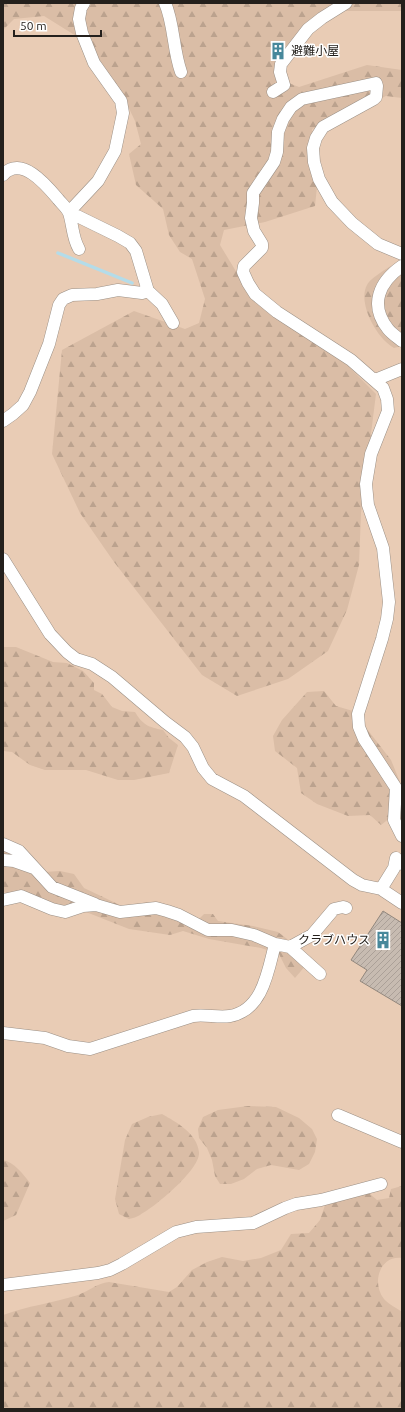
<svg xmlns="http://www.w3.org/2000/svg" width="405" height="1412" font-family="Ubuntu,'Noto Sans JP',sans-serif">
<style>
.grass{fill:#e9ccb5}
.forest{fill:url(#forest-firs)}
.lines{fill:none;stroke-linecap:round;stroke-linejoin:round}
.stream{stroke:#b4dce9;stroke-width:3.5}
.building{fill:url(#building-hatch);stroke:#92877d}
.minor-casing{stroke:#9b9086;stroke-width:13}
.minor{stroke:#fff;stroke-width:12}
.labels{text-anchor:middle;stroke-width:3;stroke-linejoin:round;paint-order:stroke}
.poi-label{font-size:12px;fill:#24201c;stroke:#fff;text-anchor:start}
</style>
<defs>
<pattern id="forest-firs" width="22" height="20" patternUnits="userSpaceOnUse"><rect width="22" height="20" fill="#dabda6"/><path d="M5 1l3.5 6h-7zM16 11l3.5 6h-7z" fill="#bba28e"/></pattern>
<pattern id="building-hatch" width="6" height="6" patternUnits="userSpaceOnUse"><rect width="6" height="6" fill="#c7bbb1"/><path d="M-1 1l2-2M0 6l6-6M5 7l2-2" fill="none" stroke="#aba098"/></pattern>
</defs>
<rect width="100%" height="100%" fill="#fff7f1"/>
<path class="grass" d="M3,3H402V1409L3,1345Z"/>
<path class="forest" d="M3,3H402V11H321L276,62L281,80L299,87L367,65L402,70V98L386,96L312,129L317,187L315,206L265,222L224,230L220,245L251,296L343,361L376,394L361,513L359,565L347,610L328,651L288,679L237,696L202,675L114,562L80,513L52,454L62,350L134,311L185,329L199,323L205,299L192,259L180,252L169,235L163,209L136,185L129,154L141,144L135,121L124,98L108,76L89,44L44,16L14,19L3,30Z
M402,260V346L394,348C377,339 357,303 367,285C370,278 391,266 399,261Z
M3,647H16L53,662L67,663L83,671L94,683V690L102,694L112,707L122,711L135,712C143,725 148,727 163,730L169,738L178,745L169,773L134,780H118L86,770H45L30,765L12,752L3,751Z
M324,691L336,706L353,711L391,760L400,782V810L381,825L370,815L348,816L317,804L301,793L297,768L275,751L273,736L282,720L307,692Z
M3,850L12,852L44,872L60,871L74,874L84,888L124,907L147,902L172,906L198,920L204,914H213L218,921L253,926L278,932L312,958L295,978L286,968L279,954L261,948L209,939L183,931L170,935L129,929L86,912L46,904L3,892Z
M248,1106L276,1107L299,1118L312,1129L317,1139L315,1152L309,1164L299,1170L271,1165L257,1169L244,1179L231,1184H220L215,1176L212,1160L207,1148L199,1138L198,1129L203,1117L218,1110Z
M162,1114C176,1122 197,1133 199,1152C201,1169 155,1207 140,1215C137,1217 133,1218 129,1219L119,1214L115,1199L125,1140L132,1124L148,1117Z
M3,1160C14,1162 23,1174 30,1183L16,1215L3,1221Z
M402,1186V1258C380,1255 371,1283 384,1299C388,1304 397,1308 402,1312V1409H3V1315C27,1306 53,1303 78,1295C89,1291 97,1283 109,1282L169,1292L177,1287L192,1270L207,1262L222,1257L243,1261L261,1258L281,1250L291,1234L309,1233L320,1220L325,1205L369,1193L377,1200L389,1198L391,1189Z"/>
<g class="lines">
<path class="stream" d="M58,253L132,283"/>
</g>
<path class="building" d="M383,911L402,923V1006L360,981L367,970L351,960Z"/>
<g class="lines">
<g class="minor-casing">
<path id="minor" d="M165,3C174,23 173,50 181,72
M273,92L284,85L280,72L281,64L308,29L322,18L346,3
M3,175C21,154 47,186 58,199C61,203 67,208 69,213C73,225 72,237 79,249
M402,254L378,244L352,223L332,202L319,179L314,162L313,148L316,138L323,127L374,99L376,97L377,86L376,83L302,99L291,107L283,119L278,132L277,152L274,162L253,193V203L251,218L254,231L262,244V248L244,266L243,272L248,283L255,294L277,312L351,360L383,388L387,399L388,411L371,454L366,484L368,505L383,548L389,602L387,619L382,639L358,714L359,727L364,739L396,788L394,820L402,836
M402,266C379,282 369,305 388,329C392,334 397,337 402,341
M148,291L162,304L173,323
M375,380L402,369
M3,421L13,414L23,405L30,392L49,344L59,305L63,299L72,295L97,294L118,290L142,293L148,291L136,251L130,243L118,236L69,212L98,181L115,151L123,113L121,101L94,63L82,33L79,19L81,8L84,3
M3,559L50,634L67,652L76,659L92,664L112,677L165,722L185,737L193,747L203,768L212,779L244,796L353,880L362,885L381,889L402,903
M3,844L19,851L52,887L95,904
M3,860L14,861L34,868
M381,889L394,868L396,858L402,864
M3,900L21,896L52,909L65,912L83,906L96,905L120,912L156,908L167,911L179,915L208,930H232L254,935L275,944L290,947L320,974
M290,947L312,935L334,909L343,907L346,908
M3,1033L45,1038L68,1046L90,1049L193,1016C205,1014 218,1018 230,1016C263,1010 268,971 275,944
M338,1115L402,1142
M3,1285L98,1273L110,1270L122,1264L176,1232L196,1227L253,1223L285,1208L296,1204L321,1200L381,1184"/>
</g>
<use href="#minor" class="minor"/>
</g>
<defs>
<g id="building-bare" transform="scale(1.38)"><path d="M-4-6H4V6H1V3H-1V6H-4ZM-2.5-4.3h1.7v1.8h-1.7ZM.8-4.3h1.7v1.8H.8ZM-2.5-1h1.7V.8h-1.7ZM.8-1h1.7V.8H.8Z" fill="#47889b" stroke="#fff" stroke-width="2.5" paint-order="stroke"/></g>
</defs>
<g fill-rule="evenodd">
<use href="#building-bare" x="278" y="51"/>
<use href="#building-bare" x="383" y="940"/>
</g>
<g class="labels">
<g class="poi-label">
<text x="291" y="55">避難小屋</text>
<text x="370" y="944" text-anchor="end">クラブハウス</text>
</g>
</g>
<rect width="405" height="1412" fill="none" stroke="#24201c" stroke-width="8"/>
<path d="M14 30v6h87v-6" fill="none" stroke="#24201c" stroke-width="2"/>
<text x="20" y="30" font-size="12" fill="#24201c" stroke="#ffffff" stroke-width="3" paint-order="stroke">50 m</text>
</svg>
